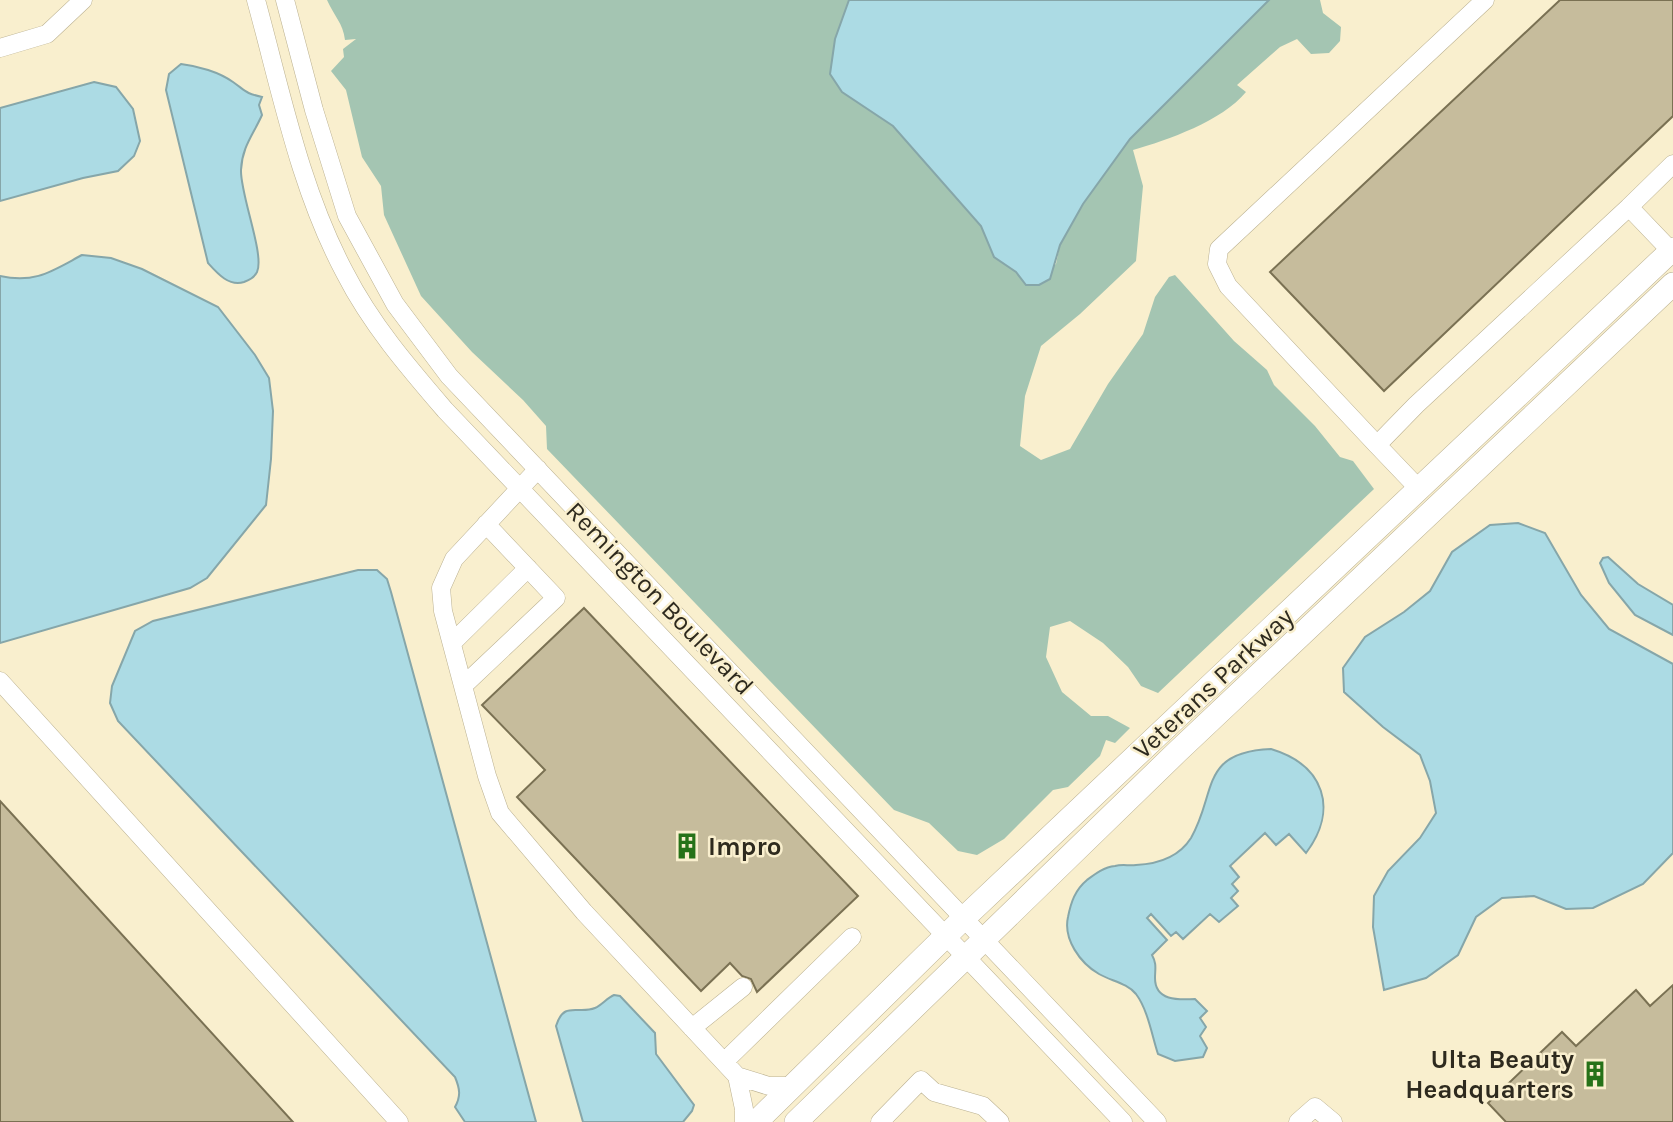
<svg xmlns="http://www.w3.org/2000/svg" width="1673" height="1122" font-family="Karla,sans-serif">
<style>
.green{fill:#a4c5b2}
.water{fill:#acdbe4;stroke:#86a6a9;stroke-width:2}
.building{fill:#c6bc9c;stroke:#7a7153;stroke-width:2}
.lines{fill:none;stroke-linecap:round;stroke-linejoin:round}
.minor-casing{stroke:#bbb191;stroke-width:19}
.major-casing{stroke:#bbb191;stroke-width:24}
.minor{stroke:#fff;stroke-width:18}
.major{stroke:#fff;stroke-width:23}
.labels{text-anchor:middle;stroke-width:5;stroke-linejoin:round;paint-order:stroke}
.street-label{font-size:26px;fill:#2e2a1e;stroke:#f9efce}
.poi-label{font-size:26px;font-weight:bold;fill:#2e2a1e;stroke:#f9efce;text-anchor:start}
</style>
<rect width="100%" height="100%" fill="#f9efce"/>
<path class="green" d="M327,0H849L835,39L842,92L893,126L981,226L994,257L1016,272L1026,285L1056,264L1060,245L1083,204L1130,139L1269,0H1320L1323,13L1341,27L1340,41L1329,53L1311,54L1297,39L1280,47L1237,85L1246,92C1222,121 1168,140 1133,150L1143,186L1136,261L1080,314L1041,346L1025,396L1020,446L1041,460L1070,449L1108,384L1143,334L1155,297L1169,277L1175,275L1234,341L1267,370L1274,385L1315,426L1340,457L1353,461L1374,489L1158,693L1141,686L1128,667L1103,643L1070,621L1050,627L1046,657L1062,692L1091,716H1108L1130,728L1115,743L1106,740L1100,756L1068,787L1053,790L1004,839L977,855L958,851L929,823L894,810L547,449L546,426L523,400L472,352L421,296L384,215L381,186L362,157L346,90L331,71L344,57L343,49L356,39L345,40C343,23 334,16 327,0Z"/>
<path class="water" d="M849,0H1269L1130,139L1083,204L1060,245L1050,279L1039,285H1026L1016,272L994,257L981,226L893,126L842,92L830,74L835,39Z
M181,64C198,66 219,72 233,82C247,92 245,93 262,97L259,105L262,115C253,135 242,147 241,170C240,194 265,255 257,272C254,278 249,280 244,282C229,287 217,273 208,263L166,90L169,74Z
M94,82L116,87L133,109L140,141L134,156L118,171L83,178L0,201V108Z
M82,255L111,258L142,269L218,307L255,355L269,378L273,411L271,459L266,505L207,578L190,588L0,643V276C35,284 52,271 82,255Z
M1518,523L1545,533L1581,595L1609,629L1673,664V853L1643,884L1593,908L1566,909L1534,896L1502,898L1476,917L1458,955L1426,978L1384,990L1373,927L1374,896L1388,871L1420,838L1436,813L1430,781L1420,755L1383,727L1344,692L1343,668L1365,637L1404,612L1430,591L1452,552L1490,525Z
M1608,557L1638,584L1673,605V635L1635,615L1609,583L1600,563L1603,558Z
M358,570H377L387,579L391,592L536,1122H465L455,1107C461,1096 460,1089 455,1077L118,721L110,703L112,686L135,631L153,621Z
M1271,749C1324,765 1339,809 1306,853L1289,834L1276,845L1265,833L1230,866L1239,877L1232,884L1238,891L1231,898L1238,906L1219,922L1210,914L1183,939L1176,932L1171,936L1151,914L1147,918L1167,940L1152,955C1157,964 1155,969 1155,978C1155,1001 1178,1000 1195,999L1207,1011L1200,1018L1206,1027L1200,1036L1207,1048L1203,1057L1175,1061L1158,1054C1152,1036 1148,1010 1136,994C1127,983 1111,981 1099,974C1080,963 1063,939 1068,917C1071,902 1075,890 1087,880C1095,874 1104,867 1115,866C1122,864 1129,866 1136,865C1157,864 1179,857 1191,838C1217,793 1199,752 1271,749Z
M614,995L620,996L655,1033L656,1054L694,1105L692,1111L683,1122H583L556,1026C564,1000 578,1015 595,1008C602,1005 607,998 614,995Z"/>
<path class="building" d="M1560,0H1673V116L1384,391L1270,272Z
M584,608L858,896L757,992L751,979L742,976L730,963L701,991L517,797L545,770L482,705Z
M0,801L293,1122H0Z
M1673,985V1122H1506L1488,1103L1562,1032L1576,1046L1636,990L1650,1006Z"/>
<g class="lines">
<g class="minor-casing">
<path id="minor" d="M256,0C281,91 300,189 345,273C371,324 408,367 445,410L1123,1122
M285,0L314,110L347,216L395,304L449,376L1157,1122
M0,48L47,34L83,0
M1671,251L1629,207L1673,164
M1377,445L1228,286L1217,264L1219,249L1485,0
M538,469L454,559L441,588L443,611L487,776L500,813L584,912L737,1076
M1419,489L1377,445L1416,405L1629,207
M452,643L528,568
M0,681L399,1122
M463,686L556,598L486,524
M692,1028L743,987
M724,1062L852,937
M744,1122V1109L737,1076L769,1086H793
M880,1122L921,1080L934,1092L983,1106L1000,1122
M1298,1122L1315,1107L1333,1122"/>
</g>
<g class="major-casing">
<path id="major" d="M756,1122L964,918L1673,249
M796,1122L1177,752L1673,284"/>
</g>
<use href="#minor" class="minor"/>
<use href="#major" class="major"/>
</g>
<defs>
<g id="building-bare" transform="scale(2.1)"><path d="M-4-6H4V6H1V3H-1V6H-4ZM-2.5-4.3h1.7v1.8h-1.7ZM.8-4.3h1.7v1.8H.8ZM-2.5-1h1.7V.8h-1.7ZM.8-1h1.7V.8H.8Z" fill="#267218" stroke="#f9efce" stroke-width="2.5" paint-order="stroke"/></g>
</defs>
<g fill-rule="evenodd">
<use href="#building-bare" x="687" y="846"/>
<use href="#building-bare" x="1595" y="1074"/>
</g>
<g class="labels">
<g class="street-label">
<text transform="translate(660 598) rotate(46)" y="9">Remington Boulevard</text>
<text transform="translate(1213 683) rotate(-43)" y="9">Veterans Parkway</text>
</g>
<g class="poi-label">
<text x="708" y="855">Impro</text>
<text x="1574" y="1068" text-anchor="end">Ulta Beauty<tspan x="1574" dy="30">Headquarters</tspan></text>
</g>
</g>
</svg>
